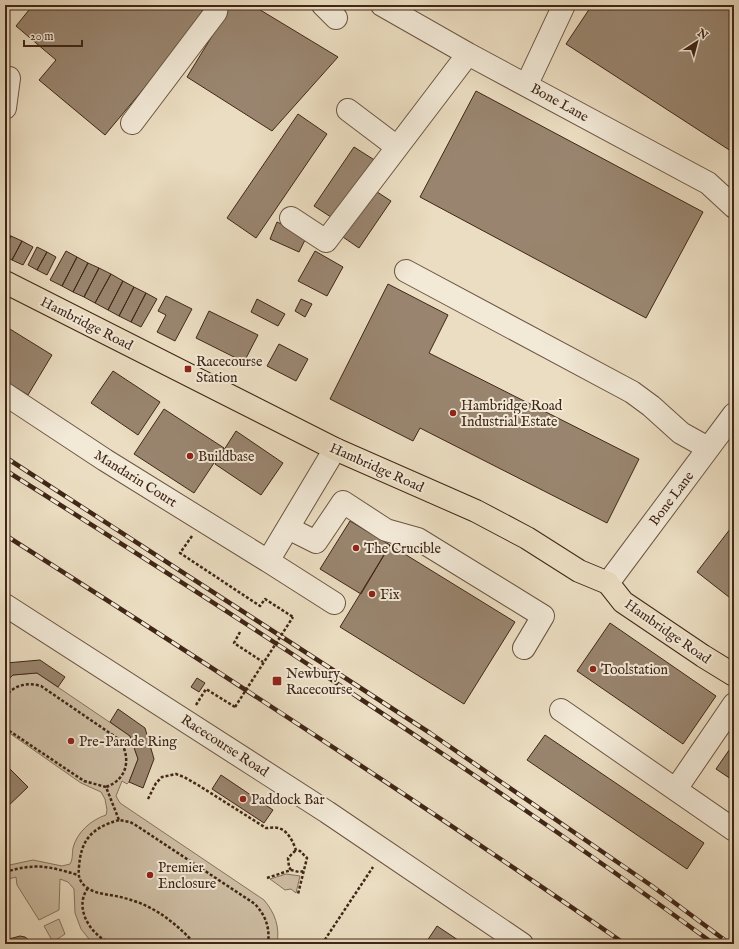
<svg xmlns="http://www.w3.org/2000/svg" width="739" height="949" font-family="'IM FELL English',serif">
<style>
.green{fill:#cebea4;stroke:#87725e}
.building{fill:#99856f;stroke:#402617}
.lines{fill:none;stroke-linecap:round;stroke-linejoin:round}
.minor-casing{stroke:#6b5442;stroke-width:24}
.major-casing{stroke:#402617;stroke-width:24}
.path{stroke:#402617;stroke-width:2.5;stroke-dasharray:3 2;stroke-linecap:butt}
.minor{stroke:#f2e9d7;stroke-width:22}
.major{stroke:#ebddc1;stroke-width:22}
.rail-casing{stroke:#402617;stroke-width:4.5}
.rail{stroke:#f2e9d7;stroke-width:3;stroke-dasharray:9;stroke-linecap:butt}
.path-bridge{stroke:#402617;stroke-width:2.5;stroke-dasharray:3 2;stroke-linecap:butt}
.poi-dot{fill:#8f2418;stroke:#f2e9d7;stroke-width:1.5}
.labels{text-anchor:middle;stroke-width:4;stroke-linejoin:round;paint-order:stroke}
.street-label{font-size:14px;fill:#402617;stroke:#f2e9d7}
.poi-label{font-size:14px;fill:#402617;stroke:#f2e9d7;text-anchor:start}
</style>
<rect width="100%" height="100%" fill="#ebddc1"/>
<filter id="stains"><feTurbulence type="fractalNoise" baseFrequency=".005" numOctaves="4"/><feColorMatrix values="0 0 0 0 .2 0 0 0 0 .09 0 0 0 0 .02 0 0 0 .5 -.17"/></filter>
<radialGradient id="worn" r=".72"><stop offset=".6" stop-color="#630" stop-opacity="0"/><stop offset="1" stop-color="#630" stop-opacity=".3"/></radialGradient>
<path class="green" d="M37,673L130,736L138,759L129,782L127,784L122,781L116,796L120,803L264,900C275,913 280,927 277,944H93L81,929L75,913L74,889L68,882L60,879L59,910L39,920L17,885L16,877L5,880V866L33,860L62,866L70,864C73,859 72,854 73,848C77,832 91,820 106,815L107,810L105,799L101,792L81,783L5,730V683L13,675Z
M286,874L300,876L296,893L291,889L285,890L270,879Z
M59,919L65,934L53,942L44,926Z"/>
<path class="building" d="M33,5H195L206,14L105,135L39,80L56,60L16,26Z
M231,5H252L338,57L272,131L187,77Z
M592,5H734V153L566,44Z
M476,91L703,212L646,318L420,197Z
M298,114L327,134L256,238L227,218Z
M354,147L376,161L337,221L314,206Z
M371,188L391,201L359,248L340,235Z
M277,222L307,236L299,252L270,239Z
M5,233L11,236L5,248Z
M11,236L22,241L12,260L5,256V248Z
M22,241L33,247L23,265L12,260Z
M37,247L47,252L37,270L28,265Z
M66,251L77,257L62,286L50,280Z
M315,251L343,267L327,296L298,281Z
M47,252L56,257L47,275L37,270Z
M77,257L88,263L73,292L62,286Z
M88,263L99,268L84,297L73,292Z
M99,268L111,274L95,303L84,297Z
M111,274L123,281L108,310L95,303Z
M123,281L134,287L119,316L108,310Z
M388,284L448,315L429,353L639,459L607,523L420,428L413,441L330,399Z
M134,287L146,293L131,322L119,316Z
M146,293L157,299L141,327L131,322Z
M166,296L192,309L175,341L157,332L166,315L158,311Z
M257,299L285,314L278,326L251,312Z
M301,299L312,304L305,317L295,311Z
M209,311L258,335L244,362L196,338Z
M5,326L52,355L28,395L5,381Z
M279,344L308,359L296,381L267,366Z
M113,371L160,402L138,435L91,403Z
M164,409L224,448L194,493L134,454Z
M236,431L283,463L261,495L215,464Z
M350,521L390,545L361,594L320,569Z
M734,524V601L697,572Z
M390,545L515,622L464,704L340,627Z
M610,623L716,696L683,744L577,671Z
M40,660L65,677L58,687L37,673L13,675L5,683L6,663Z
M197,678L205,683L199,692L191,687Z
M118,709L145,728L154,759L143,788L129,782L138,759L130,736L110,722Z
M545,735L704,843L687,869L527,760Z
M734,743V781L716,769Z
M5,764L28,787L5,809Z
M221,775L273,810L264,823L212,789Z
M437,926L464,944H425Z
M20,936L25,937L34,944H5L9,939Z"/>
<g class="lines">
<g class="minor-casing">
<path id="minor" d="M323,5L336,18
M382,5L468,54L693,175L708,183L734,207
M527,84L564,5
M5,108L9,78
M348,110L397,147
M132,123L216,12L217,5
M291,218L326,241L468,54
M406,271L632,392L651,406L681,433L708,448
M5,394L105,460L268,561L335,449
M288,528L316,542L343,502L386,530L418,539L543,616L524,648
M268,561L334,603
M608,583L734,414
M5,605L327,812L522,944
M561,710L734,830
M676,789L734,704"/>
</g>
<g class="major-casing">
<path id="major" d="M5,282L335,449L476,511L527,538L579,571L608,583L623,602L703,656L734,675"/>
</g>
<path class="path" d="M192,536L180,553L260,606L265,599L293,617
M240,632L234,643L263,662
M5,697C14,685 27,682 41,686L120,740C131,758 128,779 106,787
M196,705L206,689L235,707
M5,728L84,781L106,787L119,820L130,822L137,826L255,904C266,916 270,928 268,944
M148,799L156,783L162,777L176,774L184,777L198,785L266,828C270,828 274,827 278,828C288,830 293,842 296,850L300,851L307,858L298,894
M119,820C92,828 81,839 79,867C78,876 79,881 86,887C96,895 111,894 124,898C153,905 175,922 195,944
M291,870L289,867L288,858L296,850
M5,872C36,863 48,866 78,875
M267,878L291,870L299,872L304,871
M88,888C73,908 91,936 112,944
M322,944L373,867"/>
<use href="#minor" class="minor"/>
<use href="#major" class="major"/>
<g class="rail-casing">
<path id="rail" d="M5,457L430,733L652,886L730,944
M5,470C246,622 484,776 714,944
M5,535C214,668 421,803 625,944"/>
</g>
<use href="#rail" class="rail"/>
<path class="path-bridge" d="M235,707L293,617"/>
</g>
<g class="poi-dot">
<rect x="184" y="365" width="8" height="8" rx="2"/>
<circle cx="453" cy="413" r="4"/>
<circle cx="190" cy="456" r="4"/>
<circle cx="356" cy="548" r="4"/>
<circle cx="372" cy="594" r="4"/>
<circle cx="593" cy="669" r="4"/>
<rect x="272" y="676" width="10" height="10" rx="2"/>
<circle cx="71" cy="741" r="4"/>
<circle cx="243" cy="799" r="4"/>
<circle cx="150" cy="875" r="4"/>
</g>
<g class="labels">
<g class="street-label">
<text transform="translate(560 102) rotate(29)" y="5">Bone Lane</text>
<text transform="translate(87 323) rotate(27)" y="5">Hambridge Road</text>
<text transform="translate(377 467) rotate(24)" y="5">Hambridge Road</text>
<text transform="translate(136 478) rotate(32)" y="5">Mandarin Court</text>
<text transform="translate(671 498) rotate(-53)" y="5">Bone Lane</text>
<text transform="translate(668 631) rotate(35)" y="5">Hambridge Road</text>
<text transform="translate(225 745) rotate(33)" y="5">Racecourse Road</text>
</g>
<g class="poi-label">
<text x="196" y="366">Racecourse<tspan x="196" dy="16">Station</tspan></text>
<text x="461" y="410">Hambridge Road<tspan x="461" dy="16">Industrial Estate</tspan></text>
<text x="198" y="461">Buildbase</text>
<text x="364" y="553">The Crucible</text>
<text x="380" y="599">Fix</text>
<text x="601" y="674">Toolstation</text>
<text x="286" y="678">Newbury<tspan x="286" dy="16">Racecourse</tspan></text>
<text x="79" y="746">Pre-Parade Ring</text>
<text x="251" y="804">Paddock Bar</text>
<text x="158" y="872">Premier<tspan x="158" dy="16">Enclosure</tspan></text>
</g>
</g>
<rect width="739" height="949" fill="none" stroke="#ebddc1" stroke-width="20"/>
<rect x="6" y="6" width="727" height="937" fill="none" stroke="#402617" stroke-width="2"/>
<rect x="10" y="10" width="719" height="929" fill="none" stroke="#402617"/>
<g transform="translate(697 42) rotate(36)" stroke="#f2e9d7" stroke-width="3" paint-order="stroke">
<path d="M0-3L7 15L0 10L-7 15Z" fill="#402617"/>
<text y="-6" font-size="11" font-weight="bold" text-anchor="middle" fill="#402617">N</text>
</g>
<path d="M24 40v6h58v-6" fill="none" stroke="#402617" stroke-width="2"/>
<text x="30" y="40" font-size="12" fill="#402617" stroke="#f2e9d7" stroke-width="3" paint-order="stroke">20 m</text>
<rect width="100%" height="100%" filter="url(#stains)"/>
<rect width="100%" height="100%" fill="url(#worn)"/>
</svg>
